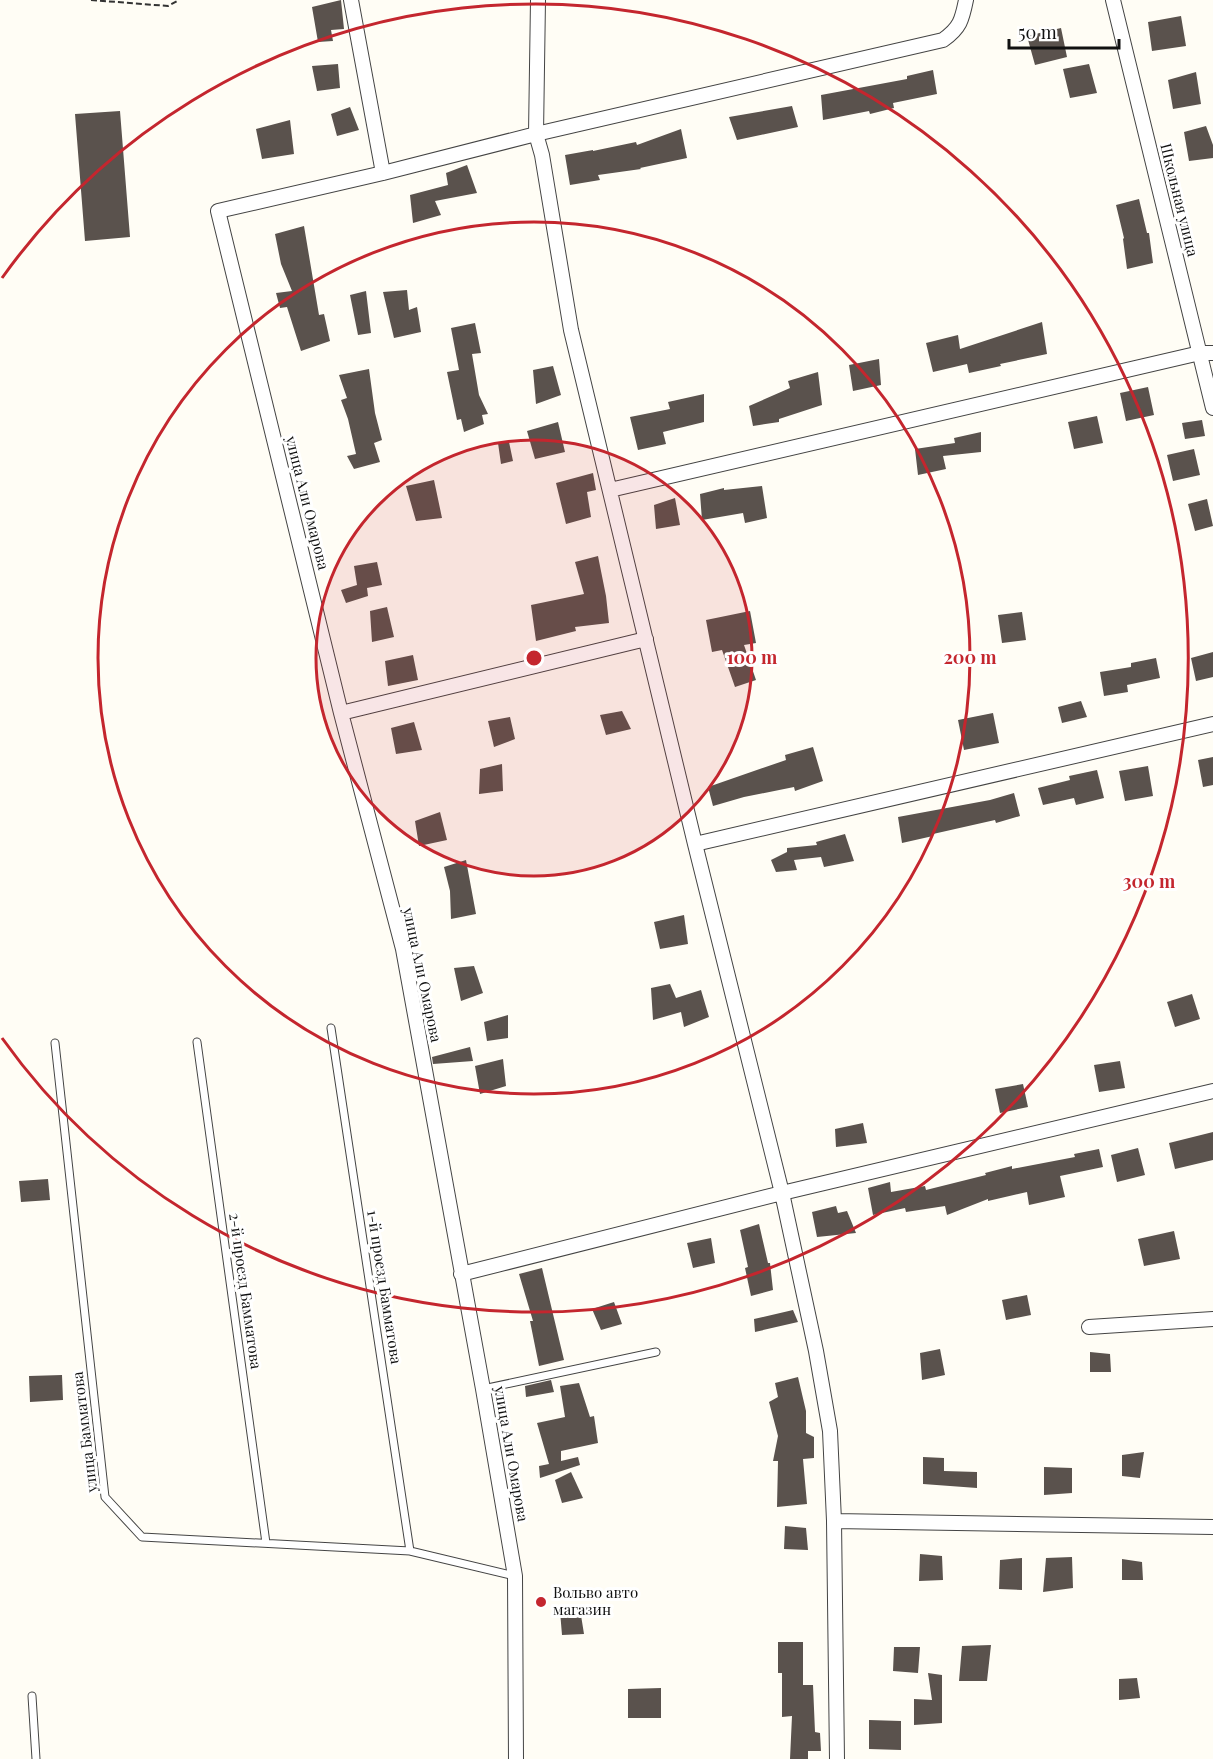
<svg xmlns="http://www.w3.org/2000/svg" width="1213" height="1759" font-family="'Playfair Display',serif">
<style>
.building{fill:#5a524d}
.lines{fill:none;stroke-linecap:round;stroke-linejoin:round}
.service-casing{stroke:#444;stroke-width:9}
.minor-casing{stroke:#444;stroke-width:16}
.path{stroke:#333;stroke-width:2;stroke-dasharray:6 3;stroke-linecap:butt}
.service{stroke:#fff;stroke-width:7}
.minor{stroke:#fff;stroke-width:14}
.ring{fill:none;stroke:#c4262e;stroke-width:3}
.poi-dot{fill:#c4262e;stroke:#fff;stroke-width:2}
.labels{text-anchor:middle;stroke-width:6;stroke-linejoin:round;paint-order:stroke}
.street-label{font-size:15px;fill:#111;stroke:#fff}
.poi-label{font-size:15px;fill:#111;stroke:#fff;text-anchor:start}
.centre{fill:#c4262e;stroke:#fff;stroke-width:3}
.ring-label{font-size:18px;text-anchor:middle;font-weight:bold;fill:#c4262e;stroke:#fff;stroke-width:6;stroke-linejoin:round;paint-order:stroke}
</style>
<rect width="100%" height="100%" fill="#fffdf5"/>
<path class="building" d="M341,0L344,29L331,30L333,41L318,42L312,7Z
M1181,16L1186,46L1152,51L1148,22Z
M1061,28L1067,57L1035,65L1027,36Z
M338,64L340,88L317,91L312,66Z
M1089,64L1097,93L1070,98L1063,69Z
M933,70L937,94L893,103L894,108L870,114L869,111L823,120L821,95L907,79V76Z
M1196,72L1201,104L1173,109L1168,80Z
M792,106L798,127L737,140L729,117Z
M350,107L359,130L337,136L331,114Z
M120,111L130,237L85,241L75,114Z
M290,120L294,154L262,159L256,129Z
M1206,126L1213,145V158L1189,161L1184,132Z
M681,129L687,158L640,168L641,169L598,175L600,180L570,185L565,155L593,150V151L636,142L637,145Z
M467,165L477,193L435,201L441,215L413,223L410,195L448,185L446,173Z
M1139,199L1147,233H1149L1153,263L1127,269L1123,239L1124,238L1116,205Z
M304,226L319,315L324,314L330,341L301,351L287,307L280,308L276,293L292,291L281,264L275,234Z
M407,290L409,310L417,307L421,332L394,338L383,292Z
M366,291L371,333L358,335L350,295Z
M1042,322L1047,354L1000,364L1001,366L969,373L967,364L933,372L926,343L958,335L960,349Z
M475,323L481,353L472,354L479,395L488,414L482,415L484,424L464,432L461,419L457,420L447,372L459,370L451,328Z
M879,359L881,385L853,391L849,365Z
M553,366L561,395L536,404L533,370Z
M369,369L375,413L382,440L374,443L380,462L354,469L347,456L356,454L348,419L341,400L347,398L339,375Z
M818,372L822,405L779,419V422L753,426L749,406L790,388L788,381Z
M1148,387L1154,415L1126,421L1120,393Z
M704,394V422L663,432L666,444L638,450L630,417L670,409L668,402Z
M1097,416L1103,443L1074,449L1068,422Z
M1202,420L1205,436L1185,439L1182,423Z
M558,422L565,452L535,459L527,431Z
M981,432V452L943,456L946,469L918,475L915,449L955,443L954,438Z
M509,442L513,461L501,464L498,443Z
M1194,449L1200,475L1173,481L1167,455Z
M593,473L596,490L587,492L591,517L566,524L556,483Z
M434,480L442,518L416,521L406,486Z
M762,486L767,518L745,523L743,513L702,520L700,494L724,488V490Z
M675,498L680,525L656,529L654,505Z
M1207,499L1213,526L1195,531L1188,504Z
M598,556L606,596L609,623L575,627L576,631L536,641L531,605L584,594L575,562Z
M377,562L382,585L367,588L368,596L346,603L341,590L357,585L354,566Z
M387,607L394,637L372,642L370,611Z
M750,611L756,643L744,645L756,680L735,687L722,650L712,652L706,620Z
M1022,612L1026,640L1002,643L998,615Z
M1213,652V677L1196,681L1191,658Z
M413,655L418,680L388,686L385,661Z
M1156,658L1160,678L1127,685L1128,692L1104,696L1100,672L1131,667V663Z
M1081,701L1087,717L1062,723L1058,707Z
M622,711L631,729L606,735L600,715Z
M993,713L999,743L964,750L958,720Z
M510,717L515,739L494,747L488,721Z
M414,722L422,750L396,754L391,728Z
M813,747L823,781L795,791L794,787L744,797L713,806L708,787L786,760L785,755Z
M1213,757V785L1203,787L1198,760Z
M502,764L503,791L479,794L480,769Z
M1148,766L1153,796L1125,801L1119,771Z
M1097,770L1104,798L1076,805L1074,798L1043,805L1038,788L1070,780L1069,776Z
M1014,793L1020,816L996,823L995,820L933,834V836L902,843L898,817L990,800Z
M440,812L447,840L419,846L415,821Z
M845,834L854,861L824,867L821,857L794,860L797,870L776,872L771,860L787,852V848L817,845L816,842Z
M466,860L476,914L451,919L450,891L444,867Z
M684,915L688,944L660,949L654,922Z
M474,966L483,993L461,1001L454,968Z
M670,984L676,998L701,990L709,1017L684,1027L681,1012L653,1020L651,988Z
M1192,994L1200,1019L1175,1027L1167,1002Z
M508,1015V1038L487,1041L484,1022Z
M470,1047L473,1061L433,1064L432,1057Z
M503,1059L506,1086L480,1094L475,1066Z
M1120,1061L1125,1088L1099,1092L1094,1065Z
M1023,1084L1028,1107L1000,1113L995,1089Z
M863,1123L867,1143L836,1147L835,1129Z
M1213,1132V1160L1175,1169L1169,1143Z
M1138,1148L1145,1175L1117,1182L1111,1155Z
M1099,1149L1103,1167L1060,1176L1065,1197L1029,1205L1027,1192L988,1201V1199L947,1215L945,1206L906,1212L905,1208L873,1215L868,1188L890,1182L891,1192L925,1186L926,1190L986,1175L985,1173L1012,1166V1169L1075,1157L1074,1154Z
M48,1179L50,1200L21,1202L19,1181Z
M836,1206L838,1213L847,1211L856,1233L817,1237L812,1212Z
M759,1224L768,1263H770L773,1290L751,1296L745,1268L748,1267L740,1230Z
M1174,1231L1180,1259L1144,1266L1138,1239Z
M711,1238L715,1263L693,1268L687,1243Z
M542,1268L564,1360L539,1366L530,1321H533L519,1274Z
M1027,1295L1031,1315L1006,1320L1002,1300Z
M614,1302L622,1324L601,1330L592,1309Z
M793,1310L798,1322L755,1332L754,1319Z
M940,1349L945,1375L922,1380L920,1353Z
M1090,1352L1110,1354L1111,1372H1090Z
M62,1375L63,1400L30,1402L29,1376Z
M798,1377L806,1411V1433L814,1437V1458L803,1459L807,1504L777,1507L778,1461H773L778,1436L769,1402L778,1397L775,1383Z
M551,1380L554,1392L526,1397L525,1386Z
M579,1383L590,1417L594,1416L598,1443L561,1451V1461L578,1457L580,1465L540,1478L539,1466L549,1464L537,1423L565,1417L560,1386Z
M1144,1452L1140,1478L1122,1476V1455Z
M923,1457L944,1458V1471L977,1472V1488L923,1484Z
M1044,1467L1072,1468V1493L1044,1495Z
M571,1472L583,1498L562,1503L555,1480Z
M785,1526L806,1528L808,1550L784,1549Z
M920,1554L942,1556L943,1580L919,1581Z
M1072,1557L1073,1588L1043,1592L1046,1558Z
M1022,1558V1590L999,1589L1000,1560Z
M1122,1559L1142,1562L1143,1580H1122Z
M580,1609L584,1634L562,1635L560,1611Z
M778,1642H803V1685H813L815,1732L820,1733L821,1751H808V1759H790L792,1716L782,1717V1673H778Z
M991,1645L987,1681H959L962,1646Z
M894,1647H920L918,1673L893,1671Z
M928,1673L942,1675V1723L914,1725V1699L932,1700Z
M1137,1678L1140,1698L1119,1700V1679Z
M661,1688V1718H628V1689Z
M869,1720L901,1721V1750L869,1749Z"/>
<g class="lines">
<g class="service-casing">
<path id="service" d="M331,1028L410,1551
M197,1042L266,1543
M55,1043L105,1497L142,1537L410,1551L515,1576
M483,1389L656,1352
M32,1696L36,1759"/>
</g>
<g class="minor-casing">
<path id="minor" d="M351,0L383,173
M538,0L536,134L542,155L571,330L695,844L782,1193L816,1351L830,1431L834,1521L837,1759
M1113,0L1213,408
M610,490L1200,353H1213
M341,713L646,639
M695,844L1213,724
M461,1274L782,1193L1213,1091
M1089,1327L1213,1319
M834,1521L1213,1527
M516,1759L515,1576L483,1389L403,949L341,713L218,211L383,173L536,134L943,40C960,28 962,20 966,0"/>
</g>
<path class="path" d="M91,0L168,6L179,0"/>
<use href="#service" class="service"/>
<use href="#minor" class="minor"/>
</g>
<circle cx="534" cy="658" r="218" fill="#c4262e" fill-opacity=".12"/>
<g class="ring">
<circle cx="534" cy="658" r="218"/>
<circle cx="534" cy="658" r="436"/>
<path d="M2 278A654 654 0 1 1 2 1038"/>
</g>
<circle class="poi-dot" cx="541" cy="1602" r="6"/>
<g class="labels">
<g class="street-label">
<text transform="translate(1179 200) rotate(76)" y="5">Школьная улица</text>
<text transform="translate(307 503) rotate(76)" y="5">улица Али Омарова</text>
<text transform="translate(422 975) rotate(78)" y="5">улица Али Омарова</text>
<text transform="translate(384 1287) rotate(81)" y="5">1-й проезд Бамматова</text>
<text transform="translate(245 1291) rotate(82)" y="5">2-й проезд Бамматова</text>
<text transform="translate(85 1432) rotate(-97)" y="5">улица Бамматова</text>
<text transform="translate(511 1454) rotate(80)" y="5">улица Али Омарова</text>
</g>
<g class="poi-label">
<text x="553" y="1598">Вольво авто<tspan x="553" dy="17">магазин</tspan></text>
</g>
</g>
<circle cx="534" cy="658" r="9" class="centre"/>
<g class="ring-label">
<text x="752" y="664">100 m</text>
<text x="970" y="664">200 m</text>
<text x="1149" y="888">300 m</text>
</g>
<path d="M1009 39v9h110v-9" fill="none" stroke="#111111" stroke-width="3"/>
<text x="1018" y="39" font-size="18" fill="#111111" stroke="#ffffff" stroke-width="4.5" paint-order="stroke">50 m</text>
</svg>
